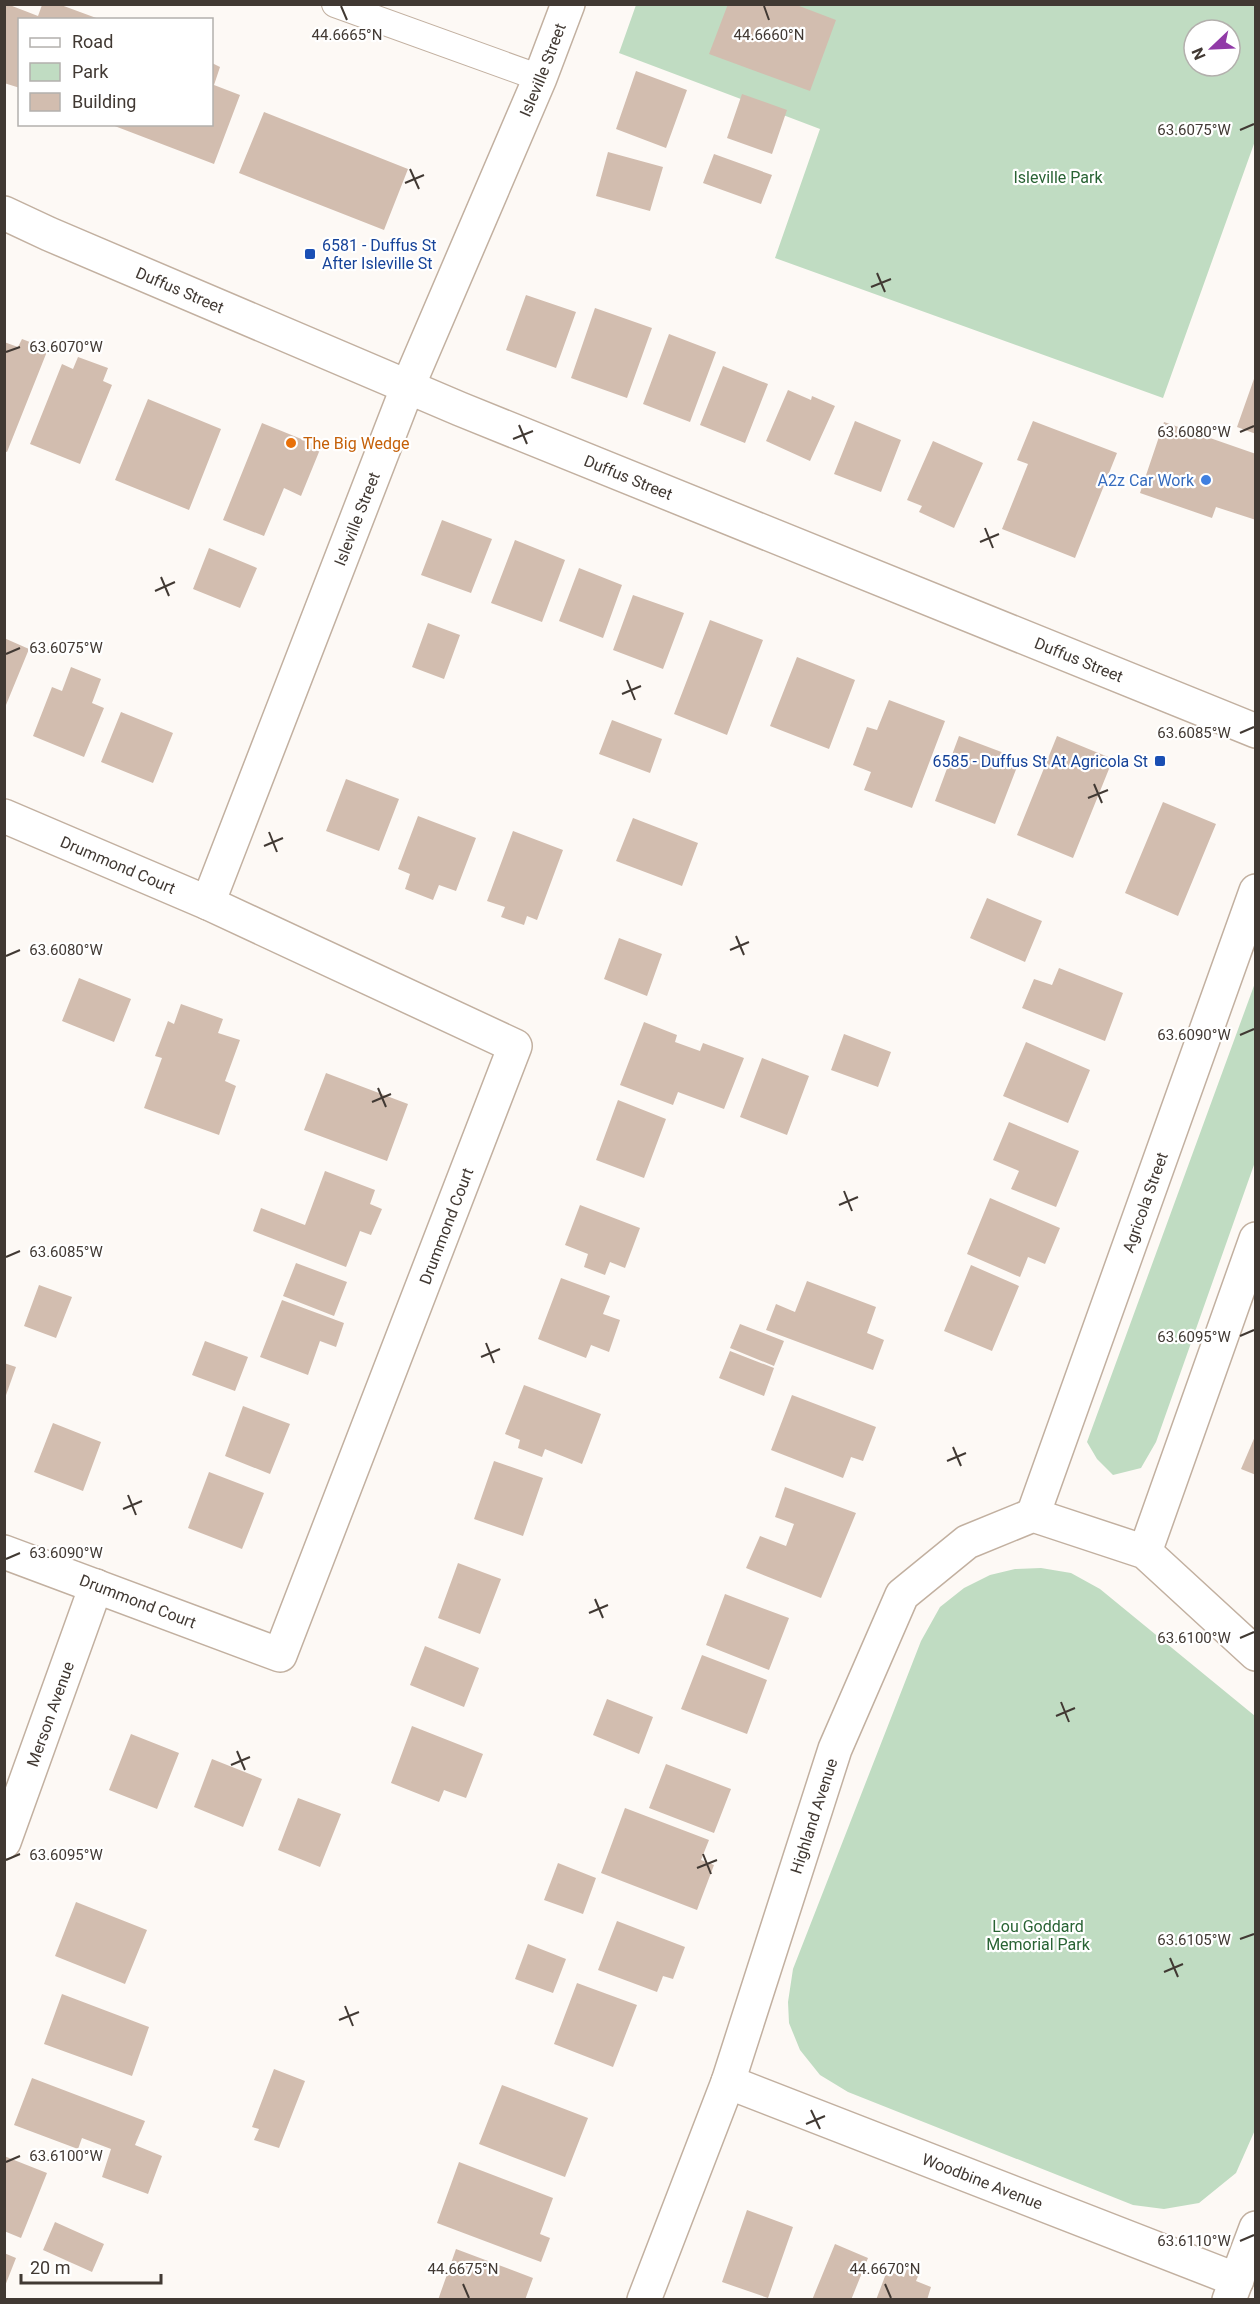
<svg xmlns="http://www.w3.org/2000/svg" width="1260" height="2304" font-family="Roboto,sans-serif">
<style>
.green{fill:#c0dcc2;fill-rule:evenodd}
.building{fill:#d2bdaf}
.lines{fill:none;stroke-linecap:round;stroke-linejoin:round}
.service-casing{stroke:#c2b0a0;stroke-width:28}
.minor-casing{stroke:#c2b0a0;stroke-width:36}
.secondary-casing{stroke:#c2b0a0;stroke-width:36}
.service{stroke:#fff;stroke-width:26}
.minor{stroke:#fff;stroke-width:33}
.secondary{stroke:#fff;stroke-width:33}
.ticks{fill:none;stroke:#413933;stroke-width:2}
.transit-dot{fill:#1a4fb4;stroke:#fff;stroke-width:2}
.food-dot{fill:#e8710a;stroke:#fff;stroke-width:2}
.shop-dot{fill:#3f7fe0;stroke:#fff;stroke-width:2}
.labels{text-anchor:middle;stroke-width:4.5;stroke-linejoin:round;paint-order:stroke}
.street-label{font-size:16px;fill:#413933;stroke:#fff}
.park-label{font-size:16px;fill:#296334;stroke:#fff}
.transit-label{font-size:16px;fill:#164399;stroke:#fff;text-anchor:start}
.food-label{font-size:16px;fill:#c56008;stroke:#fff;text-anchor:start}
.shop-label{font-size:16px;fill:#366cbe;stroke:#fff;text-anchor:end}
.ticks-label{font-size:15px;text-anchor:middle;fill:#413933;stroke:#fff;stroke-width:4.5;stroke-linejoin:round;paint-order:stroke}
</style>
<rect width="100%" height="100%" fill="#fdf9f5"/>
<path class="green" d="M636,5H1255V141L1163,398L775,258L820,129L619,53ZM1194,30H1230V66H1194Z
M1255,983V1162L1156,1442L1141,1468L1113,1475L1097,1459L1087,1442Z
M1041,1568L1071,1573L1100,1589L1255,1716V2130L1236,2173L1199,2203L1164,2209L1133,2205L848,2092L820,2075L800,2050L789,2023L788,2002L793,1969L921,1641L940,1607L964,1588L990,1575L1015,1569Z"/>
<path class="building" d="M7,4L38,16L42,5H61L99,19L20,20V88L4,83V10Z
M728,4H794L836,20L810,91L709,54Z
M212,63L220,67L214,85L240,95L214,164L112,125L212,124Z
M636,71L687,90L666,148L616,129Z
M742,94L787,110L772,154L727,138Z
M264,112L408,169L384,230L239,173Z
M608,152L663,167L650,211L596,196Z
M714,154L772,175L761,204L703,183Z
M526,295L576,312L556,368L506,350Z
M595,308L652,328L627,398L571,378Z
M669,334L716,352L690,422L643,404Z
M22,339L48,349L7,452L4,451V342L18,347Z
M78,357L108,368L103,381L112,385L80,464L30,444L62,364L73,369Z
M723,366L768,384L745,443L700,425Z
M1255,376H1256V434L1237,427Z
M788,390L811,400L812,396L835,406L810,461L766,441Z
M148,399L221,429L189,510L115,480Z
M855,421L901,440L881,492L834,474Z
M1033,421L1117,453L1075,558L1002,529L1028,464L1017,460Z
M1164,422L1256,454V520L1216,507L1212,518L1140,493Z
M262,423L321,447L301,496L284,488L264,536L223,520Z
M933,441L983,463L954,528L919,512L922,506L907,500Z
M442,520L492,539L471,593L421,575Z
M515,540L565,560L542,622L491,603Z
M209,548L257,568L240,608L193,589Z
M579,568L622,585L603,638L559,621Z
M633,595L684,613L663,669L613,650Z
M710,620L763,640L727,735L674,714Z
M428,623L460,635L444,679L412,667Z
M4,638L29,649L6,705L4,704Z
M797,657L855,680L829,749L770,726Z
M71,667L101,679L92,703L104,708L84,757L33,736L52,687L62,691Z
M889,700L945,721L912,808L864,790L871,772L853,765L867,727L877,730Z
M121,712L173,733L153,783L101,762Z
M612,720L662,739L650,773L599,754Z
M959,736L1020,759L995,824L935,801Z
M1057,736L1113,759L1073,858L1017,835Z
M346,779L399,799L379,851L326,831Z
M1163,802L1216,824L1178,916L1125,893Z
M418,816L476,838L456,891L439,885L433,900L405,889L410,874L398,869Z
M633,818L698,843L682,886L616,861Z
M513,831L563,850L537,920L527,916L524,925L501,917L505,907L487,901Z
M987,898L1042,921L1025,962L970,938Z
M619,938L662,954L647,996L604,979Z
M1059,968L1123,993L1105,1041L1022,1008L1034,979L1052,985Z
M79,978L131,999L114,1042L62,1021Z
M181,1004L223,1019L218,1033L240,1040L225,1081L236,1086L219,1135L144,1108L162,1058L155,1056L168,1021L174,1024Z
M644,1022L677,1035L675,1042L700,1051L703,1043L744,1058L724,1109L678,1092L673,1105L620,1085Z
M844,1034L891,1052L878,1087L831,1070Z
M1026,1042L1090,1070L1068,1123L1003,1096Z
M762,1058L809,1076L787,1135L740,1117Z
M326,1073L408,1104L387,1161L304,1130Z
M618,1100L666,1119L644,1178L596,1160Z
M1009,1122L1079,1151L1056,1207L1011,1189L1019,1171L993,1160Z
M325,1171L375,1190L370,1204L382,1209L371,1235L360,1231L346,1267L253,1231L261,1208L305,1225Z
M990,1198L1060,1228L1045,1264L1028,1257L1020,1277L967,1254Z
M580,1205L640,1228L625,1268L610,1262L605,1275L584,1267L588,1254L565,1245Z
M296,1263L347,1282L334,1316L283,1296Z
M971,1265L1019,1286L992,1351L944,1331Z
M561,1278L610,1296L603,1314L620,1320L609,1352L591,1345L586,1358L538,1339Z
M807,1281L876,1307L867,1333L884,1340L873,1370L766,1330L776,1304L795,1312Z
M39,1285L72,1297L56,1338L24,1326Z
M282,1300L344,1323L336,1347L320,1341L308,1375L260,1357Z
M740,1324L784,1341L774,1366L730,1348Z
M205,1341L248,1357L235,1391L192,1375Z
M730,1351L774,1368L764,1396L719,1378Z
M4,1363L16,1367L5,1398H4Z
M524,1385L601,1414L582,1464L545,1449L542,1457L518,1448L520,1440L505,1434Z
M792,1395L876,1427L863,1461L851,1457L843,1478L771,1450Z
M243,1406L290,1424L270,1474L225,1456Z
M53,1423L101,1442L83,1491L34,1472Z
M1256,1434V1475L1241,1469Z
M494,1461L543,1478L523,1536L474,1519Z
M209,1472L264,1493L242,1549L188,1528Z
M785,1487L856,1513L821,1598L746,1568L760,1536L786,1546L794,1524L775,1517Z
M458,1563L501,1579L480,1634L438,1618Z
M725,1594L789,1618L769,1670L706,1645Z
M425,1646L479,1668L464,1707L410,1685Z
M702,1655L767,1680L747,1734L681,1709Z
M607,1699L653,1717L639,1754L593,1735Z
M412,1726L483,1754L466,1798L444,1790L439,1802L391,1783Z
M131,1734L179,1753L157,1809L109,1790Z
M212,1759L262,1779L243,1827L194,1807Z
M666,1764L731,1789L714,1833L649,1808Z
M298,1798L341,1814L320,1867L278,1850Z
M625,1808L709,1840L701,1860L714,1865L697,1910L601,1873Z
M558,1863L596,1878L583,1914L544,1900Z
M76,1902L147,1930L125,1984L55,1956Z
M617,1921L685,1947L673,1979L663,1976L657,1992L598,1970Z
M528,1944L566,1959L553,1993L515,1979Z
M577,1983L637,2005L613,2067L554,2044Z
M62,1994L149,2027L132,2076L44,2044Z
M274,2069L305,2081L279,2148L254,2140L259,2129L252,2127Z
M32,2078L145,2121L135,2145L162,2156L148,2194L102,2177L111,2149L82,2138L78,2149L14,2125Z
M502,2085L588,2118L565,2177L479,2144Z
M4,2156L47,2173L21,2238L4,2231Z
M459,2162L553,2198L540,2234L550,2238L541,2262L437,2223Z
M747,2210L793,2227L768,2298L722,2282Z
M55,2222L104,2244L92,2272L43,2250Z
M835,2244L868,2258L851,2300H812Z
M456,2249L533,2278L525,2300H438Z
M4,2253L16,2258L5,2286H4Z
M907,2269L919,2274L916,2281L931,2287L927,2300H876L887,2271L904,2277Z"/>
<g class="lines">
<g class="service-casing">
<path id="service" d="M335,4L540,78"/>
</g>
<g class="minor-casing">
<g id="minor">
<path id="s1" d="M4,816L208,903L515,1046L280,1655L4,1552"/>
<path id="s2" d="M208,903L408,386L540,78L568,4"/>
<path id="s3" d="M1033,1515L1256,891"/>
<path d="M1145,1552L1256,1239"/>
<path id="s4" d="M4,1842L96,1586"/>
<path id="s5" d="M728,2082L1237,2280"/>
<path id="s6" d="M644,2300L728,2082L835,1749L902,1595L967,1542L1033,1515L1145,1552L1256,1654"/>
<path d="M1229,2300L1256,2228"/>
</g>
</g>
<g class="secondary-casing">
<g id="secondary">
<path id="s7" d="M4,213L49,234L460,409L1256,731"/>
</g>
</g>
<use href="#service" class="service"/>
<use href="#minor" class="minor"/>
<use href="#secondary" class="secondary"/>
</g>
<path class="ticks" d="M341,6L347,20M764,6L769,20M1240,130L1254,124M410,169L419,189M405,183L424,175M877,273L885,292M871,287L891,279M6,352L20,347M519,425L527,444M1240,432L1254,426M513,439L533,431M985,528L993,548M980,542L999,534M161,577L169,596M155,591L175,582M6,654L20,648M627,680L635,700M622,694L641,686M1240,733L1254,727M1094,784L1102,803M1088,798L1108,790M269,832L277,852M264,846L283,838M736,936L744,955M730,950L749,942M6,956L20,950M1240,1035L1254,1029M378,1088L386,1107M372,1102L391,1094M844,1191L852,1211M839,1205L858,1197M6,1257L20,1251M1240,1336L1254,1330M486,1343L494,1363M481,1357L500,1349M953,1447L961,1466M947,1461L966,1453M128,1495L136,1515M123,1509L142,1501M6,1559L20,1553M595,1599L603,1618M589,1613L608,1605M1240,1638L1254,1632M1061,1702L1069,1722M1056,1716L1075,1708M237,1751L245,1770M231,1765L250,1757M703,1854L711,1874M6,1860L20,1854M697,1868L717,1860M1240,1939L1254,1934M1170,1958L1178,1977M1164,1972L1183,1964M345,2006L353,2026M339,2020L359,2012M811,2110L820,2129M806,2124L825,2116M6,2162L20,2156M1240,2241L1254,2235M463,2284L469,2298M885,2284L891,2298"/>
<g class="transit-dot">
<rect x="304" y="248" width="12" height="12" rx="3"/>
<rect x="1154" y="755" width="12" height="12" rx="3"/>
</g>
<circle class="food-dot" cx="291" cy="443" r="6"/>
<circle class="shop-dot" cx="1206" cy="480" r="6"/>
<g class="labels">
<g class="street-label">
<text dy="6" stroke="none"><textPath href="#s2" startOffset="898">Isleville Street</textPath></text>
<text dy="6" stroke="none"><textPath href="#s7" startOffset="192">Duffus Street</textPath></text>
<text dy="6" stroke="none"><textPath href="#s7" startOffset="678">Duffus Street</textPath></text>
<text dy="6" stroke="none"><textPath href="#s2" startOffset="412">Isleville Street</textPath></text>
<text dy="6" stroke="none"><textPath href="#s7" startOffset="1164">Duffus Street</textPath></text>
<text dy="6" stroke="none"><textPath href="#s1" startOffset="124">Drummond Court</textPath></text>
<text dy="6" stroke="none"><textPath href="#s3" startOffset="332">Agricola Street</textPath></text>
<text transform="translate(446 1226) rotate(-69)" y="6">Drummond Court</text>
<text transform="translate(138 1601) rotate(21)" y="6">Drummond Court</text>
<text dy="6" stroke="none"><textPath href="#s4" startOffset="136">Merson Avenue</textPath></text>
<text dy="6" stroke="none"><textPath href="#s6" startOffset="513">Highland Avenue</textPath></text>
<text dy="6" stroke="none"><textPath href="#s5" startOffset="273">Woodbine Avenue</textPath></text>
</g>
<g class="park-label">
<text x="1058" y="183">Isleville Park</text>
<text x="1038" y="1932">Lou Goddard<tspan x="1038" dy="18">Memorial Park</tspan></text>
</g>
<g class="transit-label">
<text x="322" y="251">6581 - Duffus St<tspan x="322" dy="18">After Isleville St</tspan></text>
<text x="1148" y="767" text-anchor="end">6585 - Duffus St At Agricola St</text>
</g>
<g class="food-label">
<text x="303" y="449">The Big Wedge</text>
</g>
<g class="shop-label">
<text x="1194" y="486">A2z Car Work</text>
</g>
</g>
<g class="ticks-label">
<text x="347" y="40">44.6665°N</text>
<text x="769" y="40">44.6660°N</text>
<text x="1194" y="135">63.6075°W</text>
<text x="66" y="352">63.6070°W</text>
<text x="1194" y="437">63.6080°W</text>
<text x="66" y="653">63.6075°W</text>
<text x="1194" y="738">63.6085°W</text>
<text x="66" y="955">63.6080°W</text>
<text x="1194" y="1040">63.6090°W</text>
<text x="66" y="1257">63.6085°W</text>
<text x="1194" y="1342">63.6095°W</text>
<text x="66" y="1558">63.6090°W</text>
<text x="1194" y="1643">63.6100°W</text>
<text x="66" y="1860">63.6095°W</text>
<text x="1194" y="1945">63.6105°W</text>
<text x="66" y="2161">63.6100°W</text>
<text x="1194" y="2246">63.6110°W</text>
<text x="463" y="2274">44.6675°N</text>
<text x="885" y="2274">44.6670°N</text>
</g>
<rect width="1260" height="2304" fill="none" stroke="#413933" stroke-width="12"/>
<rect x="18" y="18" width="195" height="108" fill="#ffffff" stroke="#b3b0ad" stroke-width="1.5"/>
<rect x="30" y="38" width="30" height="9" fill="#ffffff" stroke="#b3b0ad" stroke-width="1.5"/>
<text x="72" y="48" font-size="18" fill="#413933">Road</text>
<rect x="30" y="63" width="30" height="18" fill="#c0dcc2" stroke="#b3b0ad" stroke-width="1.5"/>
<text x="72" y="78" font-size="18" fill="#413933">Park</text>
<rect x="30" y="93" width="30" height="18" fill="#d2bdaf" stroke="#b3b0ad" stroke-width="1.5"/>
<text x="72" y="108" font-size="18" fill="#413933">Building</text>
<g transform="translate(1212 48) rotate(247)"><circle r="28" fill="#ffffff" stroke="#b3b0ad" stroke-width="1.5"/>
<path d="M0-4.5L10 22L0 15L-10 22Z" fill="#913aa7"/>
<text y="-9" font-size="16" font-weight="bold" text-anchor="middle" fill="#413933">N</text>
</g>
<path d="M21 2274v9h140v-9" fill="none" stroke="#413933" stroke-width="3"/>
<text x="30" y="2274" font-size="18" fill="#413933" stroke="#ffffff" stroke-width="4.5" paint-order="stroke">20 m</text>
</svg>
